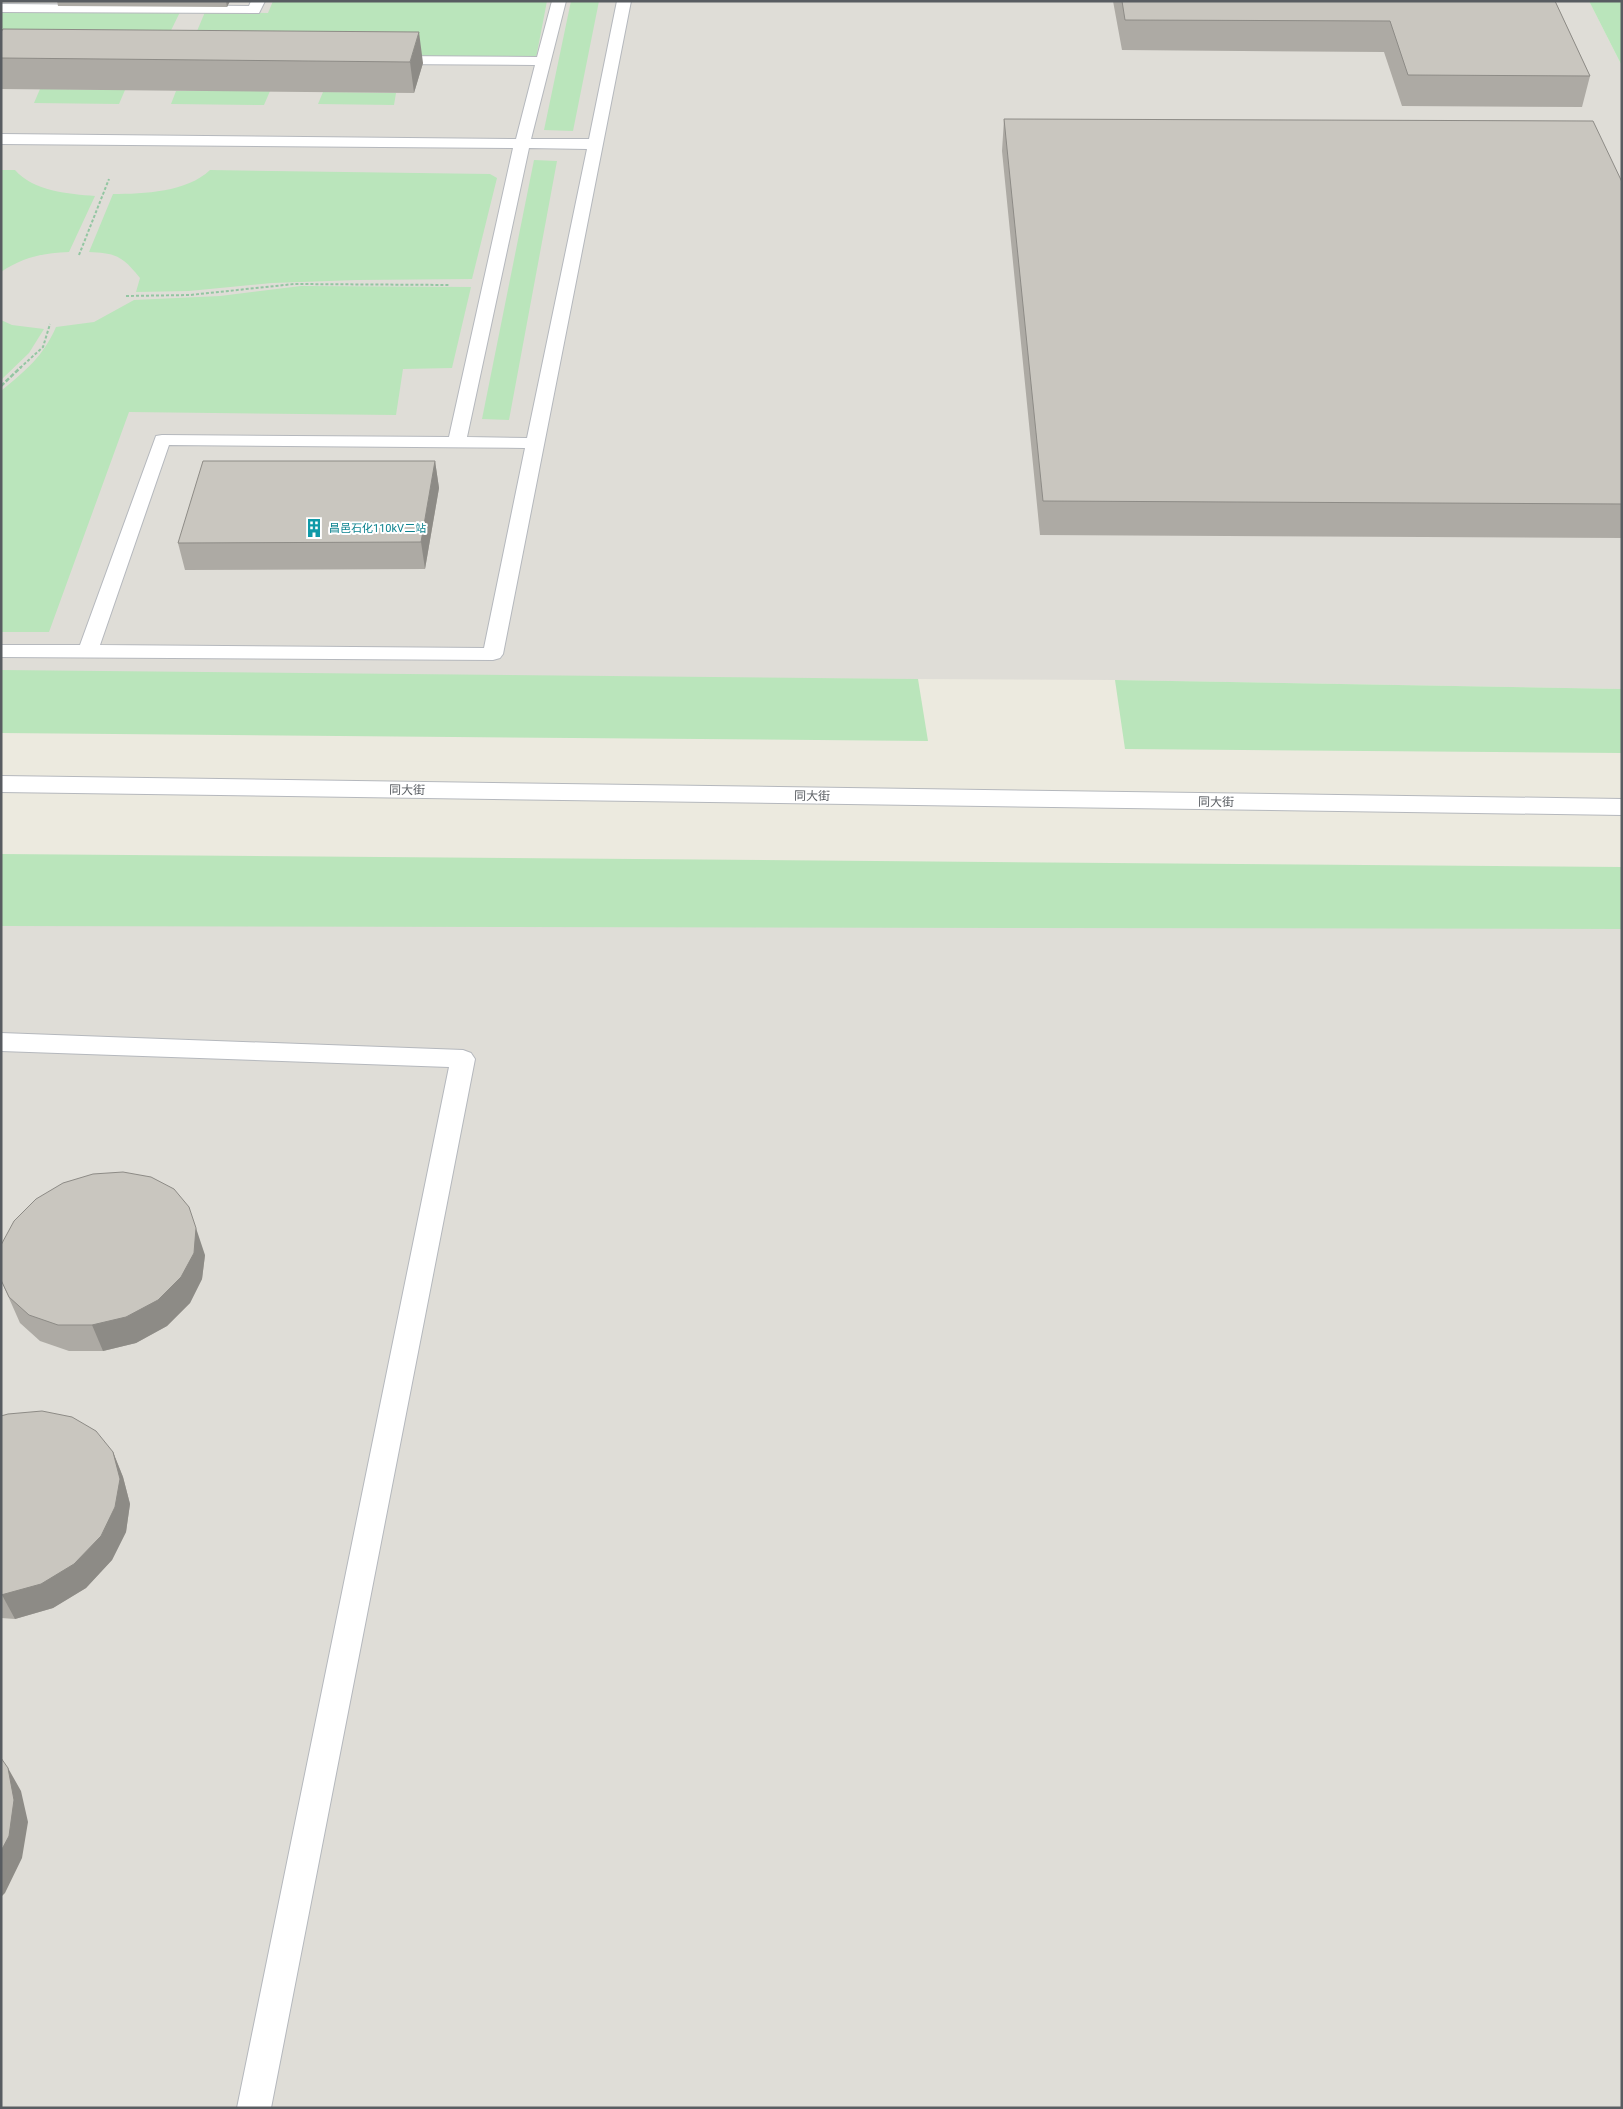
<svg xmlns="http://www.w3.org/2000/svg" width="1623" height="2109" font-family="Roboto,'Noto Sans SC',sans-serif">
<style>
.industrial{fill:#dfddd7}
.green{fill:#bae5bb}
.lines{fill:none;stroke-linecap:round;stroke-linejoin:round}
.service-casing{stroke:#b5b8bd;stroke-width:2}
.tertiary-casing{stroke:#b5b8bd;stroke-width:2}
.path-far1{stroke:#93c6a2;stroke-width:2;stroke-dasharray:3 2;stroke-linecap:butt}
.path{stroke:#93c6a2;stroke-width:2.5;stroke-dasharray:4.5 2;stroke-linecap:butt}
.service{fill:#fff;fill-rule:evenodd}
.tertiary{fill:#fff;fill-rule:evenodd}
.wall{fill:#adaaa4}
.shaded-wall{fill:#8d8b86}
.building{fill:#c9c6bf;stroke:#8d8b86}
.labels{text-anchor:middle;stroke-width:4;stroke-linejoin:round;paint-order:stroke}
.far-culture-label{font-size:11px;fill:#0d838f;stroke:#fff;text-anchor:start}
.street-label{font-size:12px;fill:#585c61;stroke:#fff}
</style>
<rect width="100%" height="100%" fill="#eceadf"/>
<path class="industrial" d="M1,1H1589L1622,66V689L1115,680L532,677L1,671Z
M1,913L1622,926V2108H1Z"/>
<path class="green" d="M273,1H547L536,58L187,55L205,12L268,13Z
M571,1H599L573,131L544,130Z
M1589,1H1622V66Z
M1,11L180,12L161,51L1,49Z
M40,89L125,90L119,104L34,103Z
M176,91H270L264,105L171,104Z
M323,92L396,93L394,105L318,104Z
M534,160L557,161L509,420L482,419Z
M1,170H15C33,191 69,194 95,196L69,252C43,253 23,257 1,272Z
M210,170L490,174L497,178L472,279L357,280L272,283L189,291L136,292L140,278C123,257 117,253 89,252L113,194C144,194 187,192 210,170Z
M301,286L471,287L452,368L403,369L396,415L129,412L49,632H1V391C25,371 43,357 56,327L94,322L134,300L220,296Z
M1,320L12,325L44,329L29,353L1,380Z
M1,670L918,679L928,741L1,733Z
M1115,680L1622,689V753L1125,749Z
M1,854L1622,867V929L1,926Z"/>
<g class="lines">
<g class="service-casing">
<path id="service" d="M251,1H265L259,13L1,12V4L249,6Z
M552,1H566L531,139H589L617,1H631L503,654L500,658L493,660L1,657V645H80L156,436L162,435L449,437L513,148L1,144V134L516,139L535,65L390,64L385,63L383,60L385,57L390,56L537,57ZM529,148L587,149L527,438L467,437ZM169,445L525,448L484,648L100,645Z
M1,1033L463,1050L471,1053L475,1059L271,2108H237L449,1067L1,1051Z"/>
</g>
<g class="tertiary-casing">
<path id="tertiary" d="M1,776L1622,799V815L1,792Z"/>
</g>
<path class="path-far1" d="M79,255L109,179
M126,296L190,295L294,284L450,285
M20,368L43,347L50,324"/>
<path class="path" d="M1,386L21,367"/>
<use href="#service" class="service"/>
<use href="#tertiary" class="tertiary"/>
</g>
<path class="wall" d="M57,1H230L227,7L58,6Z
M1113,1H1555L1590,76L1582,107L1402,106L1384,52L1122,50Z
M1,32L423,63L414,93L1,89Z
M1004,119L1622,182V538L1040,535L1002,151Z
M435,461L439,488L425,569L185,570L178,543Z
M205,1255L202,1279L190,1303L167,1326L136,1343L103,1351H69L40,1341L20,1323L1,1280Z
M1,1416L113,1452L123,1477L130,1504L126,1532L112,1560L86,1588L53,1608L15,1619L1,1618Z"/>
<path class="shaded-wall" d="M226,1H230L227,7Z
M419,32L423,63L414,93L410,62Z
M435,461L439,488L425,569L421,542Z
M196,1228L205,1255L202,1279L190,1303L167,1326L136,1343L103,1351L92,1325Z
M113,1452L123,1477L130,1504L126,1532L112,1560L86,1588L53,1608L15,1619L2,1595Z
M8,1768L21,1791L28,1822L22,1858L5,1893L1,1897V1851Z"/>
<path class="building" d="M1122,1H1555L1590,76L1408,75L1390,21L1125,20Z
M3,29L419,32L410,62L1,58V32Z
M1004,119L1593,121L1622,182V504L1043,501Z
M203,461H435L421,542L178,543Z
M123,1172L151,1177L174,1189L189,1207L196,1228L194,1253L181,1277L158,1300L126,1317L92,1325H58L29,1315L9,1297L1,1280V1245L14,1221L36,1199L63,1183L93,1174Z
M42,1411L72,1417L96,1431L113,1452L120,1479L115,1507L101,1536L74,1564L41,1584L1,1595V1416L8,1414Z
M1,1758L8,1768L14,1800L9,1836L1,1851Z"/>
<defs>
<g id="building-bare" transform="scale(1.5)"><path d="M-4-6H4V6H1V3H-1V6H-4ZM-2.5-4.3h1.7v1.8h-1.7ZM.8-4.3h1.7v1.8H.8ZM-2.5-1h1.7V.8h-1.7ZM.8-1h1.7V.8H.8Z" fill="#0f9aa8" stroke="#fff" stroke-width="2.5" paint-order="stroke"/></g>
</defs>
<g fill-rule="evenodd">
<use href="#building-bare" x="314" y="528"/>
</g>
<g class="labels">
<g class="far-culture-label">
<text x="329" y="532">昌邑石化110kV二站</text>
</g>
<g class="street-label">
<text transform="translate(407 790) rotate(1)" y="4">同大街</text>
<text transform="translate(812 796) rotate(1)" y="4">同大街</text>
<text transform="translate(1216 802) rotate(1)" y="4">同大街</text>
</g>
</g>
<rect width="1623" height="2109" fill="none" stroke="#585c61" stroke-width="5"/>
</svg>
